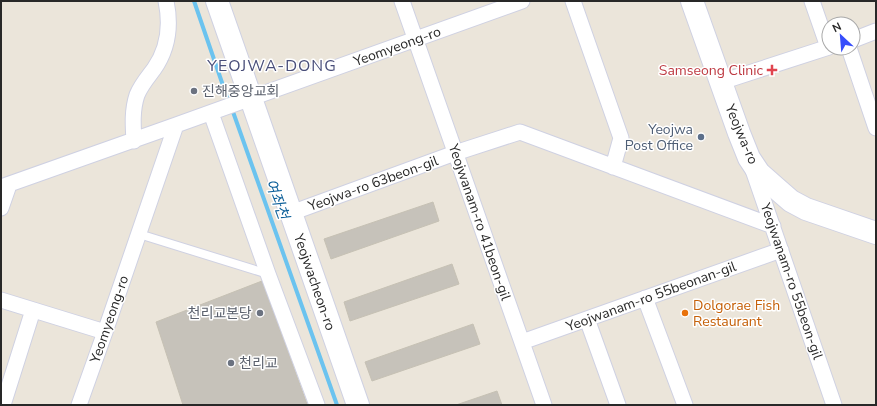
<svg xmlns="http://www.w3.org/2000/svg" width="877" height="406" font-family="'Nunito Sans','Noto Sans KR',sans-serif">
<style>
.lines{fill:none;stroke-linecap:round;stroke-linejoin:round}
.stream{stroke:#6bc3ef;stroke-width:4}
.building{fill:#c6c2ba;stroke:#c6c1b4}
.lane-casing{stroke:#cfd1e2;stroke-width:10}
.street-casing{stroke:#cfd1e2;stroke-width:17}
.secondary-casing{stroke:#cfd1e2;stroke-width:24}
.lane{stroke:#fff;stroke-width:8}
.street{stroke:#fff;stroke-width:15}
.secondary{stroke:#fff;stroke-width:22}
.health-dot{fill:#e0444e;stroke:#fff;stroke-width:1.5}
.worship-dot{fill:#6b7280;stroke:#fff;stroke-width:1.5}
.service-dot{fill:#5c6f8a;stroke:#fff;stroke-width:1.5}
.food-dot{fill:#e8710a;stroke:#fff;stroke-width:1.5}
.labels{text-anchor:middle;stroke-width:3;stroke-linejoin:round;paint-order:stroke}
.street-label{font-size:14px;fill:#282828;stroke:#fff}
.health-label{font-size:14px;fill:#be3a42;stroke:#fff;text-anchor:end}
.worship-label{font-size:14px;fill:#5b616d;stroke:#fff;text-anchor:start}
.service-label{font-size:14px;fill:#4e5e75;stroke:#fff;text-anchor:end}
.food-label{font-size:14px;fill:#c56008;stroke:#fff;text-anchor:start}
.water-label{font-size:15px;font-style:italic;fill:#0c5f99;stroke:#fff}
.quarter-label{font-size:16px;letter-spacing:1px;fill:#494e79;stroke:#fff}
</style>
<rect width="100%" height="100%" fill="#ebe5da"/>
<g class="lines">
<path class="stream" d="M194,1L229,103
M232,109L337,405"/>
</g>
<path class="building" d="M433,202L439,221L331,259L324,239Z
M452,264L459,284L350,321L344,302Z
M262,281L307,404L303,405H183L156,322Z
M473,324L480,344L372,381L365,362Z
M497,391L502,405H456Z"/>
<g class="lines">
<g class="lane-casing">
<path id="lane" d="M139,234L268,274"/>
</g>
<g class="street-casing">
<path id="street" d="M402,1L544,405
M573,1L621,138L613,167
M812,1L828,47
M853,40L876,31
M849,48L876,128
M721,82L829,47
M211,113L268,274L317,405
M134,141C133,125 132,110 137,95C141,85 148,77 154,69C168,49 171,25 166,1
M753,170L834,405
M1,187L176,125
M1,208L9,185
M291,213L455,153L520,132L773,226
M645,298L685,405
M1,300L105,332
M587,319L618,405
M522,342L781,250
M3,405L33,310
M79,405L105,332L176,125L522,1"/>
</g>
<g class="secondary-casing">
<path id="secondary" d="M217,1L358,405
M692,1L739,133L749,158L759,173L776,188L791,201L806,209L876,233"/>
</g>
<use href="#lane" class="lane"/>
<use href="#street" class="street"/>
<use href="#secondary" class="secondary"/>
</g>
<path class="health-dot" d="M770 64h4v4h4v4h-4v4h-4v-4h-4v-4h4z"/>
<g class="worship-dot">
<circle cx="194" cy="91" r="4"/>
<circle cx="260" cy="313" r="4"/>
<circle cx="231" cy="363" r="4"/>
</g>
<circle class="service-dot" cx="701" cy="137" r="4"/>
<circle class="food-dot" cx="685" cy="313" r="4"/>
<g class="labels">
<g class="street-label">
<text transform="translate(397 46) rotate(-20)" y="5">Yeomyeong-ro</text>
<text transform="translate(742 134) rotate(67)" y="5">Yeojwa-ro</text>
<text transform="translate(373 183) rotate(-20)" y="5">Yeojwa-ro 63beon-gil</text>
<text transform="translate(480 222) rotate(71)" y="5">Yeojwanam-ro 41beon-gil</text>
<text transform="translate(792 281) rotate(71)" y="5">Yeojwanam-ro 55beon-gil</text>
<text transform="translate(315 282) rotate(71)" y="5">Yeojwacheon-ro</text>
<text transform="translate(651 296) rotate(-20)" y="5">Yeojwanam-ro 55beonan-gil</text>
<text transform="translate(109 319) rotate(-71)" y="5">Yeomyeong-ro</text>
</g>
<g class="health-label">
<text x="763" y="75">Samseong Clinic</text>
</g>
<g class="worship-label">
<text x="202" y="96">진해중앙교회</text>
<text x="252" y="318" text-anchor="end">천리교본당</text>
<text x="239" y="368">천리교</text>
</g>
<g class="service-label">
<text x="693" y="134">Yeojwa<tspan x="693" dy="16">Post Office</tspan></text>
</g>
<g class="food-label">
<text x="693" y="310">Dolgorae Fish<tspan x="693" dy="16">Restaurant</tspan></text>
</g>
<g class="water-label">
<text transform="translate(277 199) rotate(70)" y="5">여좌천</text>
</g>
<g class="quarter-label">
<text x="272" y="71">YEOJWA-DONG</text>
</g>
</g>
<rect width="877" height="406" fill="none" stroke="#282828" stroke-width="4"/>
<g transform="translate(841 36) rotate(334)"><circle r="19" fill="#ffffff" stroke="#a9a9a9"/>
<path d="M0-3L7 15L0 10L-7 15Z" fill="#374efb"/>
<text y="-6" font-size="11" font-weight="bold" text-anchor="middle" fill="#282828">N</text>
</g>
</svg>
